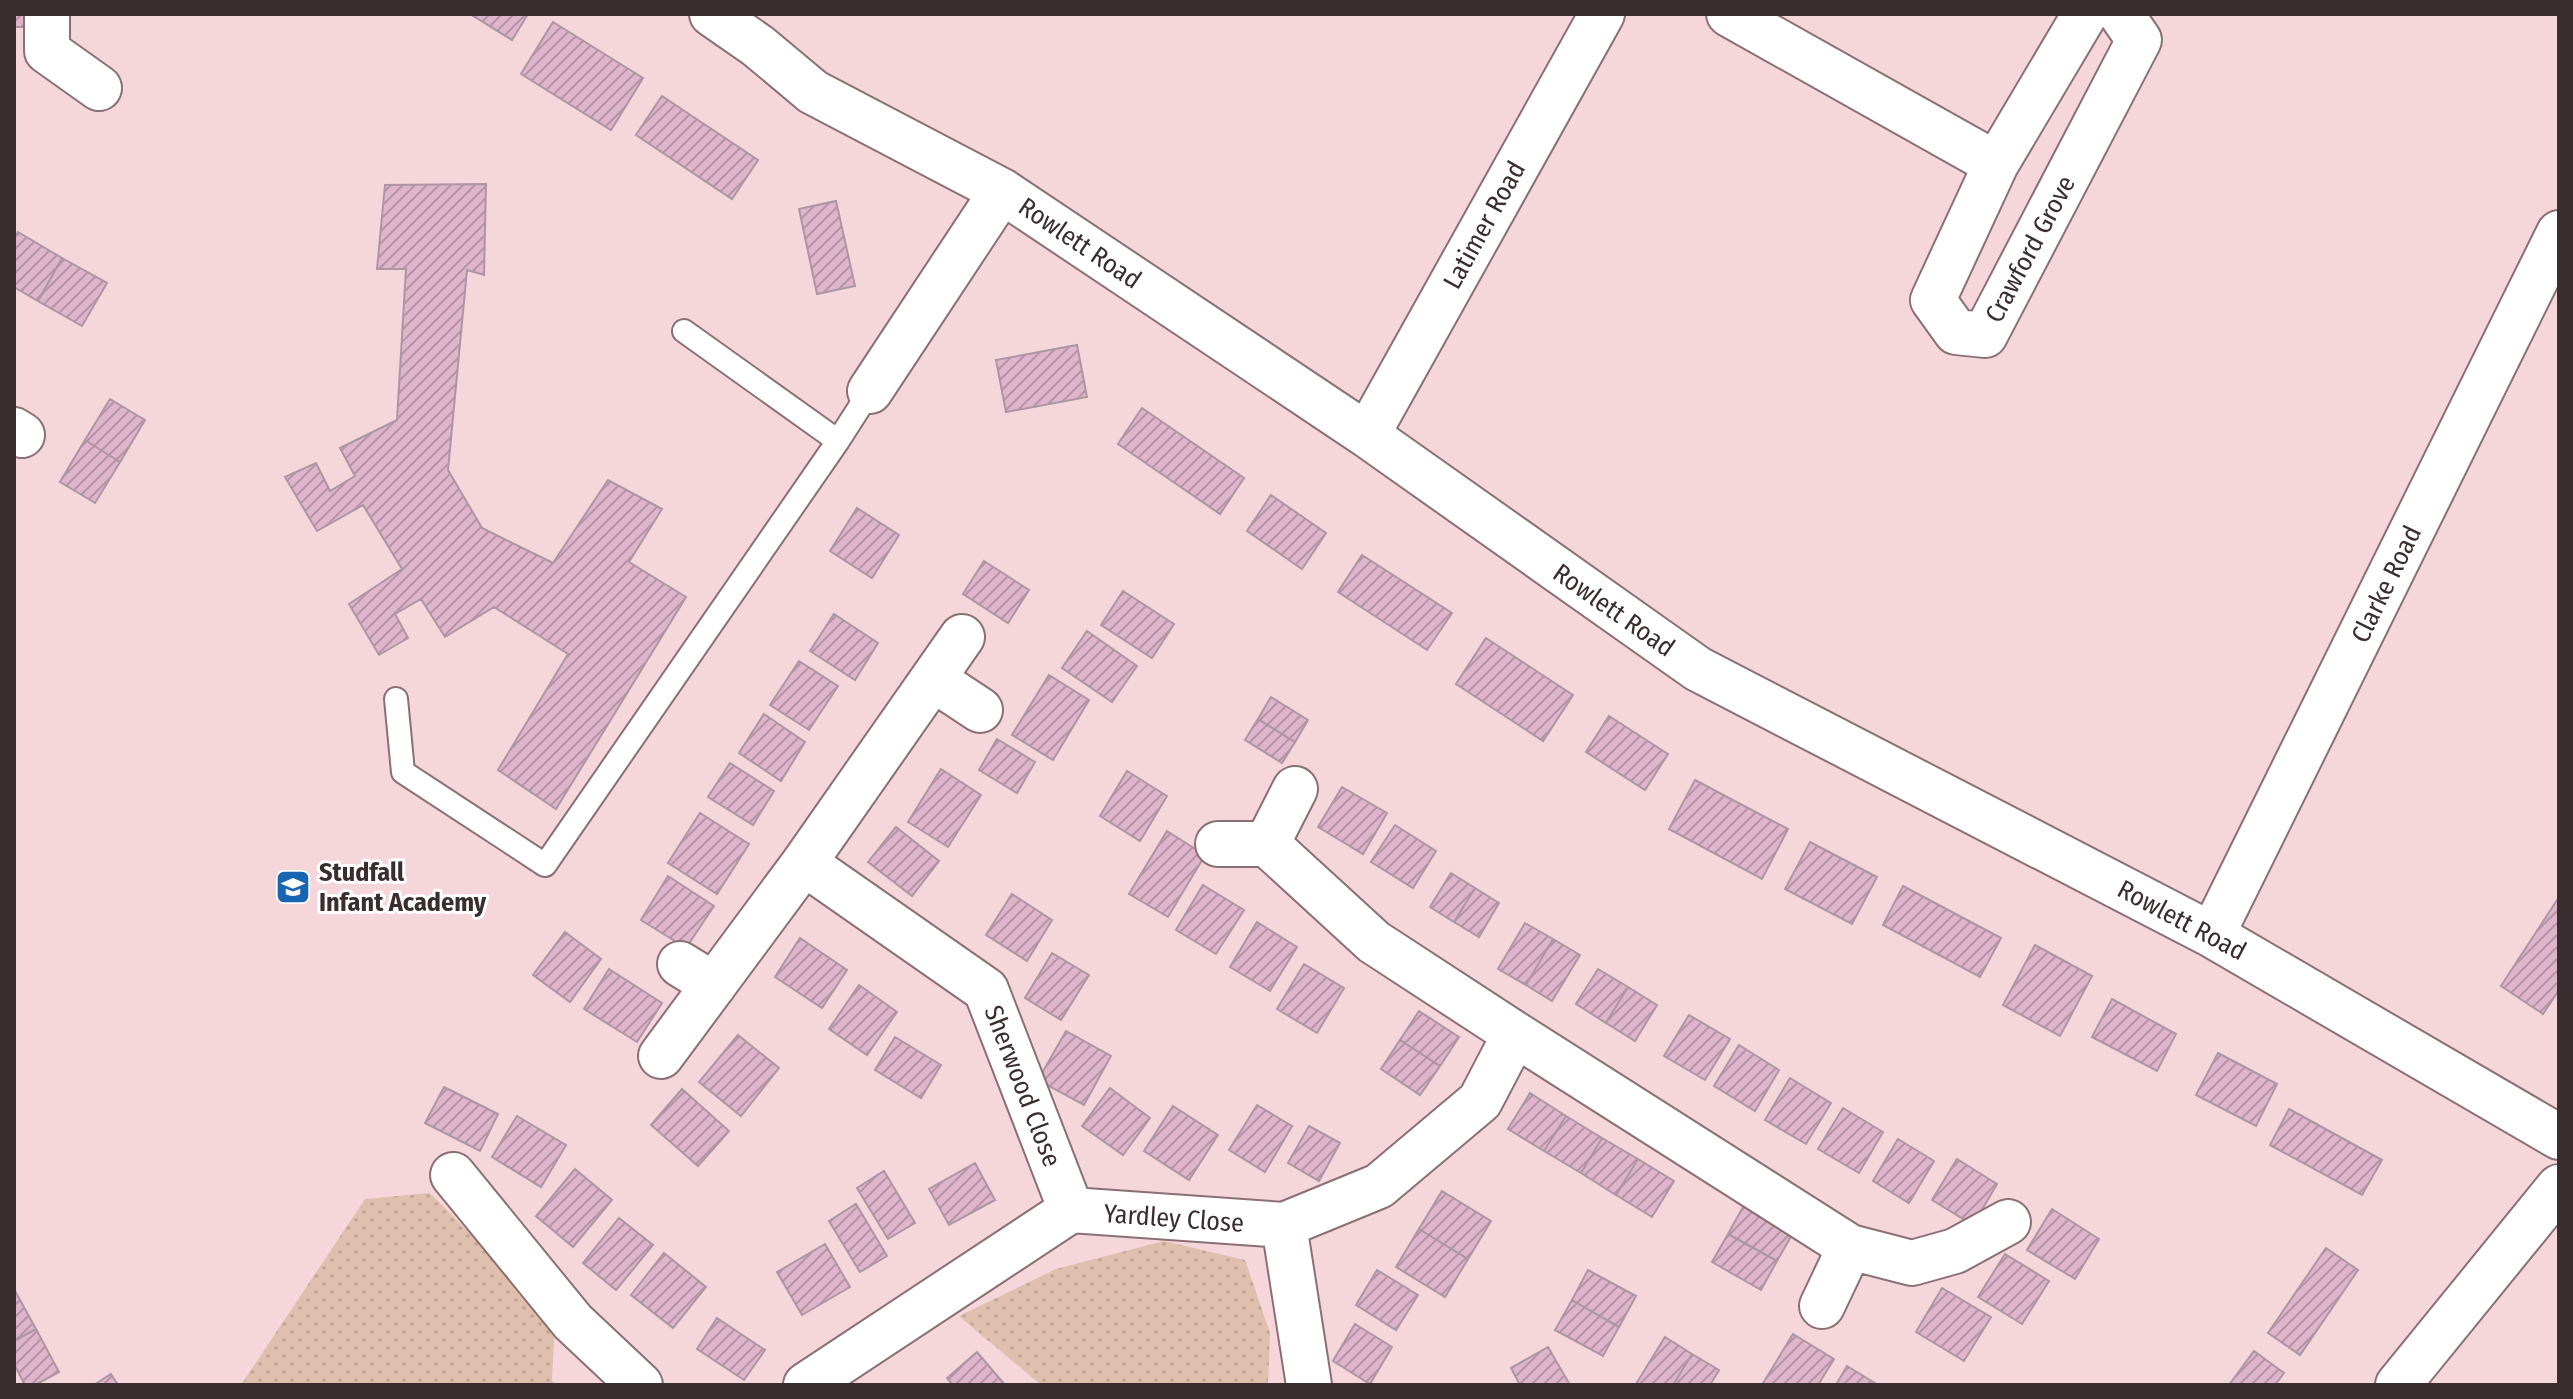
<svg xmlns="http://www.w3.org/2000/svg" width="2573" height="1399" font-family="'Fira Sans Condensed',sans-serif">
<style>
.grass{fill:url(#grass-dots)}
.building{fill:url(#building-hatch);stroke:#ad96a3;stroke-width:2}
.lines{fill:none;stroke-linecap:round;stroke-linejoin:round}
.lane-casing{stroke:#8a7074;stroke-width:26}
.street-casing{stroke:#8a7074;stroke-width:48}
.lane{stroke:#fff;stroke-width:22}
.street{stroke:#fff;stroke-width:44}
.labels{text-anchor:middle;stroke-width:6;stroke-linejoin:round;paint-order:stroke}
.street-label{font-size:26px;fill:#392d2f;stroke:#fff}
.poi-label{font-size:26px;font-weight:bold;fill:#392d2f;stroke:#fff;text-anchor:start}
</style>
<defs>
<pattern id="grass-dots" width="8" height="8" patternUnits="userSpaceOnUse" patternTransform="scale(2)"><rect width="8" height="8" fill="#dfc0ae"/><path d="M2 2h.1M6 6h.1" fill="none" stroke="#c0a596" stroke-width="1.8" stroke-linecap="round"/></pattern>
<pattern id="building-hatch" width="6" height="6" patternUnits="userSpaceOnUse" patternTransform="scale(2)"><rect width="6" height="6" fill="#dfb5cc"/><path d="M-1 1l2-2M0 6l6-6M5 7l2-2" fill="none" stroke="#b694a6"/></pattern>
</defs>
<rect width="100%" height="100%" fill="#f4d6db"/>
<path class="grass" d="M430,1193L555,1320L552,1381L556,1385H241L365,1199Z
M1164,1241L1245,1260L1270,1333L1268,1385H1041L959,1316L1056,1269Z"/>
<path class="building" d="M14,14H30V27H14Z
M470,14H528L512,40Z
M553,22L643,78L611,130L521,74Z
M662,96L758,160L732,199L636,135Z
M486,184L484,275L467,270L448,470L482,528L553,563L608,480L662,509L629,562L686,597L556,809L498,770L568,654L494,607L445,637L421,599L395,614L408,638L379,655L349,604L402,569L363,505L317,531L285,477L316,463L330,491L355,476L340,448L397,420L406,269H377L385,185Z
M836,201L855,286L817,294L799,209Z
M18,232L62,258L38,301L14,287V239Z
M62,258L107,283L82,326L38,301Z
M1077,345L1087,397L1006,412L996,360Z
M110,399L145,420L120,462L85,440Z
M1142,408L1244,478L1220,514L1118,444Z
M85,440L120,462L95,503L60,482Z
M1271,495L1326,533L1302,569L1247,531Z
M857,508L899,535L872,578L830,551Z
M1362,555L1452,613L1427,650L1338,592Z
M984,561L1029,590L1008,623L963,594Z
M1123,591L1174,624L1152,658L1101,625Z
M834,614L878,643L855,680L810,651Z
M1087,631L1137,666L1112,702L1062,668Z
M1486,638L1573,695L1543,741L1456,684Z
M799,661L838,686L809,730L770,705Z
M1049,675L1089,700L1053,760L1012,735Z
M1271,697L1308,720L1295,742L1258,719Z
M764,714L805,742L781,781L739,753Z
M1609,716L1668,754L1645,790L1586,752Z
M1258,719L1295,742L1282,763L1245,740Z
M997,739L1035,762L1017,793L979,770Z
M730,763L774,791L753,825L708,797Z
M941,769L981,795L948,847L908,822Z
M1127,771L1167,796L1140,841L1100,816Z
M1695,780L1788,829L1762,879L1669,829Z
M1342,787L1387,813L1363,854L1318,827Z
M700,813L749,844L717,894L668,863Z
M1395,825L1436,851L1413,888L1371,862Z
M896,827L939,861L912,896L868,862Z
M1167,831L1205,855L1168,917L1129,894Z
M1810,842L1877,877L1852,924L1785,889Z
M1451,873L1475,888L1454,922L1430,907Z
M668,876L714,906L686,948L641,920Z
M1203,885L1244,910L1216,954L1176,930Z
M1903,886L2001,938L1980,977L1883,925Z
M1475,888L1499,903L1479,937L1454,922Z
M1012,894L1052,920L1027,961L986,935Z
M2559,897V990L2543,1014L2501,986Z
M1257,922L1297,947L1270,991L1230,967Z
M1525,923L1553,939L1526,985L1498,969Z
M565,932L601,959L570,1002L533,975Z
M800,938L847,970L822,1008L775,977Z
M1553,939L1580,955L1552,1001L1526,985Z
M2035,945L2092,976L2060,1036L2003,1005Z
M1052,953L1089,975L1061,1020L1025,998Z
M1304,964L1344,988L1317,1033L1277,1009Z
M609,969L662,1003L637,1042L584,1009Z
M1598,969L1628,987L1606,1023L1576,1004Z
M859,985L897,1012L867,1055L829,1029Z
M1628,987L1657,1005L1635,1041L1606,1023Z
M2112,999L2176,1034L2157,1071L2092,1037Z
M1419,1011L1459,1037L1440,1066L1400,1040Z
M1689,1015L1730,1039L1705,1080L1664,1056Z
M1066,1031L1111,1056L1084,1105L1038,1080Z
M738,1035L779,1068L741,1116L699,1082Z
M895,1037L941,1065L921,1098L875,1070Z
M1400,1040L1440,1066L1420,1095L1381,1069Z
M1739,1045L1779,1070L1755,1111L1714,1086Z
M2218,1053L2277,1084L2256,1126L2196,1095Z
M1790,1078L1831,1103L1806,1144L1765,1120Z
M444,1087L498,1114L480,1151L425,1123Z
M1110,1088L1150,1118L1123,1155L1082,1126Z
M682,1089L729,1131L698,1166L651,1125Z
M1530,1093L1566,1116L1544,1151L1508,1129Z
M1257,1105L1292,1126L1265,1172L1229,1150Z
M1173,1106L1218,1135L1189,1180L1144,1151Z
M1843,1108L1883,1132L1859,1173L1818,1149Z
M2289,1109L2382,1160L2362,1195L2270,1145Z
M517,1116L566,1145L541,1187L492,1157Z
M1566,1116L1602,1138L1581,1173L1544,1151Z
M1309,1126L1340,1143L1319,1181L1288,1163Z
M1602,1138L1638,1159L1616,1195L1581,1173Z
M1898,1139L1934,1161L1909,1203L1873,1181Z
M1638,1159L1674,1181L1652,1217L1616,1195Z
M1957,1159L1997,1184L1973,1225L1932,1200Z
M975,1163L995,1200L949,1225L929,1189Z
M575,1169L612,1200L573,1247L536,1216Z
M884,1171L915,1223L888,1239L857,1188Z
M1442,1191L1491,1221L1468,1259L1419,1229Z
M856,1204L887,1256L860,1272L829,1221Z
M1744,1205L1793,1233L1777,1261L1728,1234Z
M2052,1209L2099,1239L2075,1279L2027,1250Z
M619,1218L653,1245L616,1290L583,1263Z
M1419,1229L1468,1259L1445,1297L1396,1267Z
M1728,1234L1777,1261L1761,1290L1712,1262Z
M825,1244L850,1287L802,1315L777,1272Z
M2326,1248L2358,1270L2300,1355L2268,1333Z
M664,1253L706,1287L673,1328L631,1295Z
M2005,1254L2049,1281L2022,1324L1978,1297Z
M1377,1270L1418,1295L1396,1330L1356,1305Z
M1588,1270L1636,1296L1619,1327L1572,1300Z
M1942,1288L1991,1317L1964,1361L1916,1332Z
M14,1289L36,1329L14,1341Z
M1572,1300L1619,1327L1603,1356L1555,1330Z
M717,1318L765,1350L744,1380L697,1349Z
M1355,1324L1392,1347L1370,1384L1333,1361Z
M36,1329L59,1372L35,1385H25L14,1364V1341Z
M1793,1334L1834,1359L1818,1385H1762Z
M1665,1337L1692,1354L1673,1385H1638L1636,1384Z
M1548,1347L1570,1385H1520L1511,1368Z
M2254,1351L2284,1373L2275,1385H2229Z
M977,1352L1005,1385H953L947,1378Z
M1692,1354L1719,1370L1710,1385H1673Z
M1847,1366L1878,1385H1836Z
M111,1374L118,1385H94Z"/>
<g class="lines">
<g class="lane-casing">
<path id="lane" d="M684,331L838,441L870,391
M396,699L403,772L545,865L838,441"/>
</g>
<g class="street-casing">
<path id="street" d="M47,14V51L99,88
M712,14L758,46L813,92L1002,191L1367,435L1698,669L2212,935L2559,1137
M1729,14L1996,164L2085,14
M1996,164L1933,300L1956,332L1985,335L2139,40L2121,14
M870,391L1002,191
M14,430L22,435
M1367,435L1602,14
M962,637L804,863L986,990L1071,1210
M933,679L980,710
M1218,844H1267L1374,942L1515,1034
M1267,844L1295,789
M2212,935L2559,233
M680,964L714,985
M661,1056L804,863
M453,1175L573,1322L640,1385
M1284,1225L1309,1385
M1822,1306L1850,1247
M806,1385L1071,1210L1284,1225L1379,1186L1480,1101L1515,1034L1850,1247L1912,1263L1955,1251L2008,1222
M2398,1385L2559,1187"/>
</g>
<use href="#lane" class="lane"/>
<use href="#street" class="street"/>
</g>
<defs>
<g id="school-square" transform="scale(1.8)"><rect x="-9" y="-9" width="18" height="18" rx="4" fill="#1765b3" stroke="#fff"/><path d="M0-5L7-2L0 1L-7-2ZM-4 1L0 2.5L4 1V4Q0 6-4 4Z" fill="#fff"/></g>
</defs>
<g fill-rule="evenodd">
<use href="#school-square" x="293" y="887"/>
</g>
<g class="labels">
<g class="street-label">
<text transform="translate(1484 225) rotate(-61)" y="9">Latimer Road</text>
<text transform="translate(1080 243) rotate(34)" y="9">Rowlett Road</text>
<text transform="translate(2030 249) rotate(-62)" y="9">Crawford Grove</text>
<text transform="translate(2386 584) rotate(-64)" y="9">Clarke Road</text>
<text transform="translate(1614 610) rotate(35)" y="9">Rowlett Road</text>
<text transform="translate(2182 920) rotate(28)" y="9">Rowlett Road</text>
<text transform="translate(1023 1086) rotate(69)" y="9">Sherwood Close</text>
<text transform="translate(1174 1218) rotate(4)" y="9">Yardley Close</text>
</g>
<g class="poi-label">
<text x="319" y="881">Studfall<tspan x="319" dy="30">Infant Academy</tspan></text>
</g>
</g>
<rect width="2573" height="1399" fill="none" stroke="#392d2f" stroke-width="32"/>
</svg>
